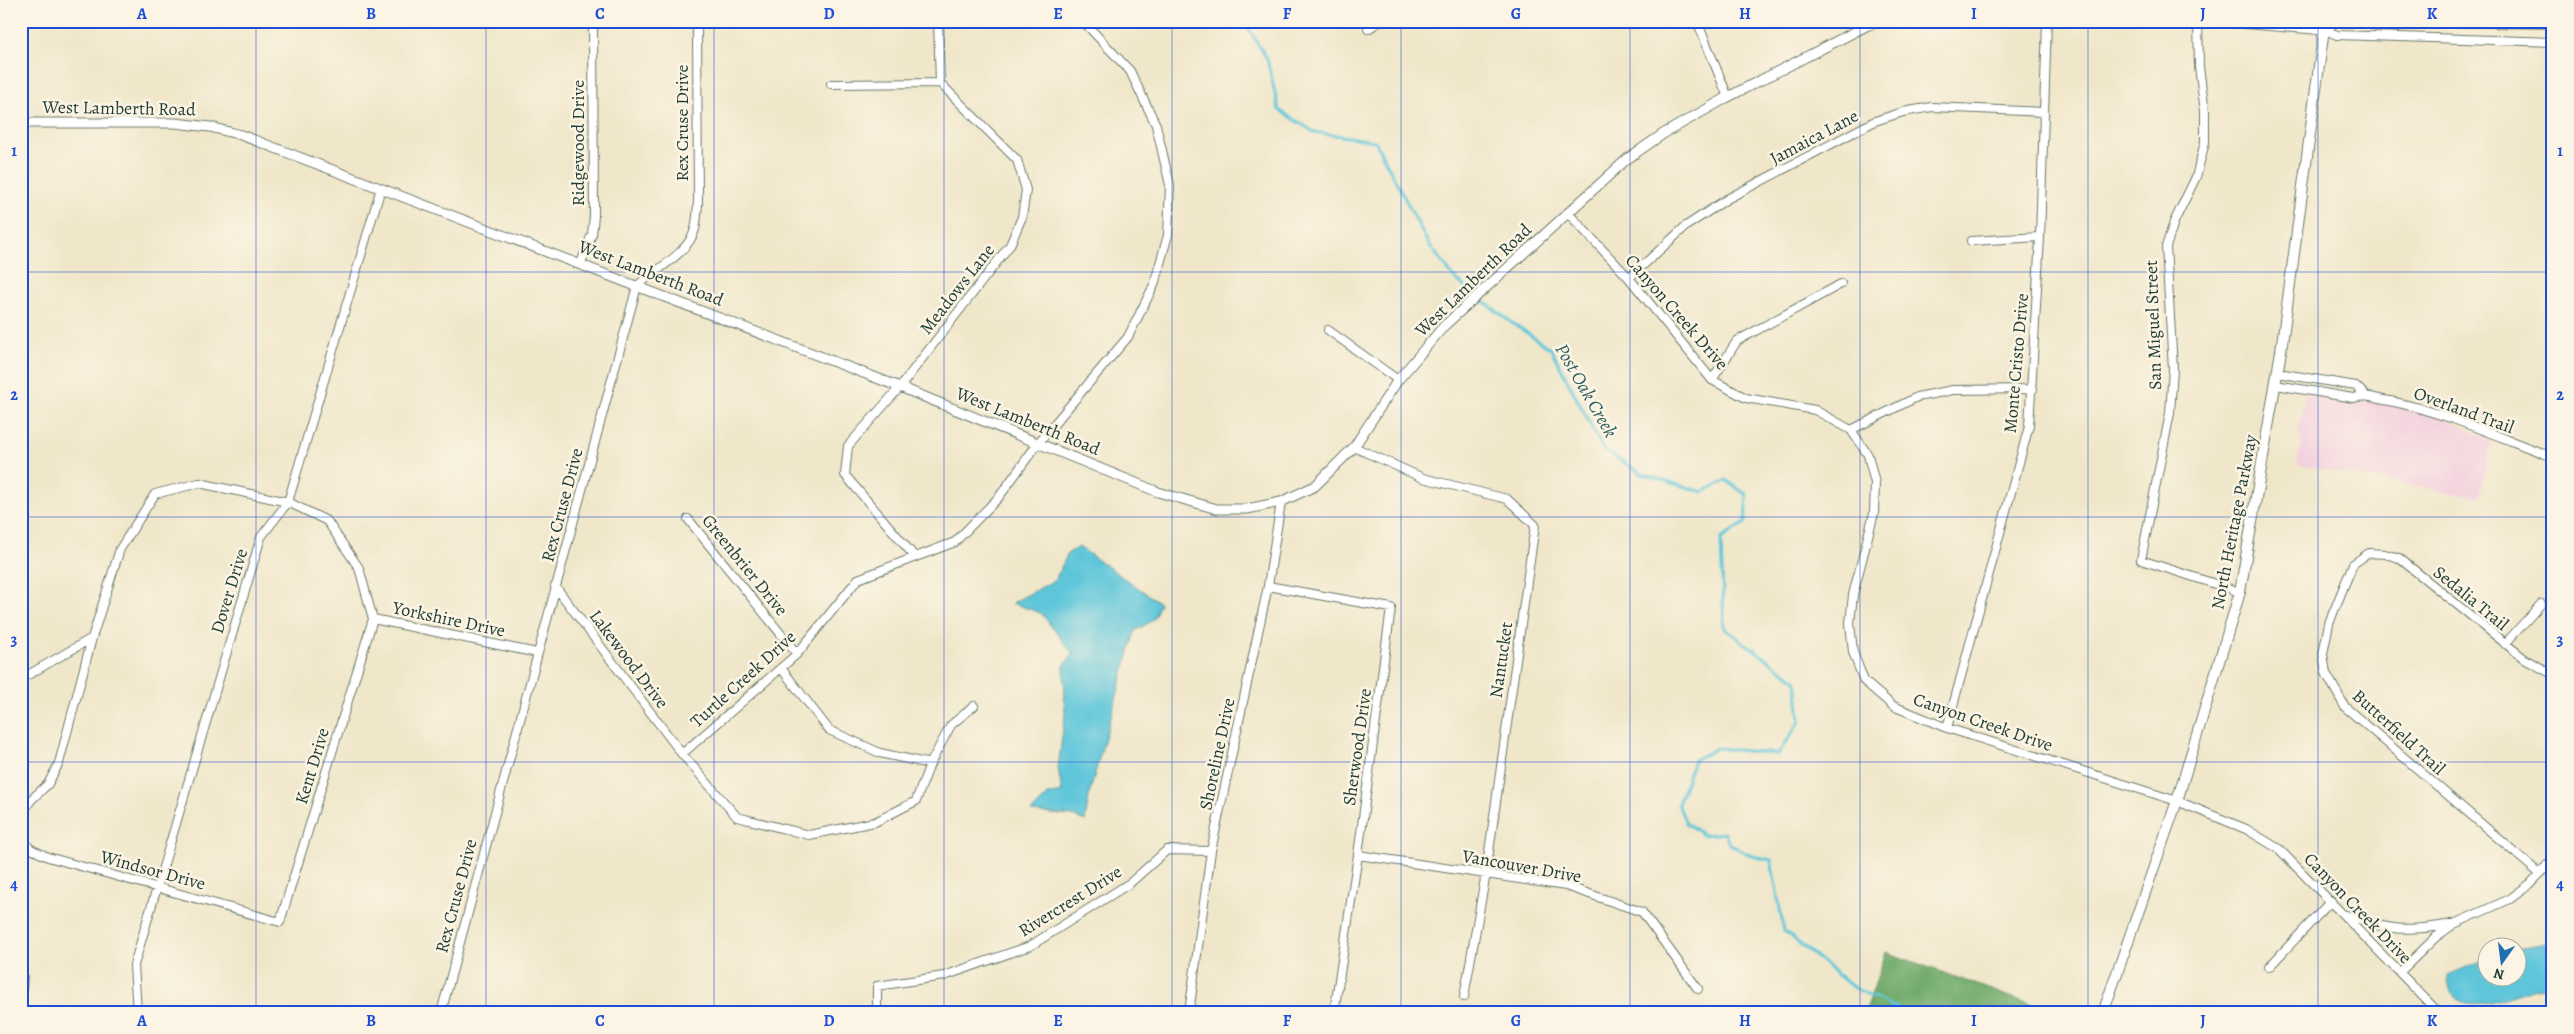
<svg xmlns="http://www.w3.org/2000/svg" width="2574" height="1034" font-family="Alegreya,serif">
<style>
.built{fill:#f3cfde}
.forest{fill:#72ac6c;stroke:#487450}
.water{fill:#5ec6da;stroke:#3e8287}
.lines{fill:none;stroke-linecap:round;stroke-linejoin:round}
.stream{stroke:#5ec6da;stroke-width:3}
.minor-casing{stroke:#687868;stroke-width:10}
.tertiary-casing{stroke:#687868;stroke-width:11}
.secondary-casing{stroke:#687868;stroke-width:12}
.minor{stroke:#fff;stroke-width:8}
.tertiary{stroke:#fff;stroke-width:9}
.secondary{stroke:#fff;stroke-width:10}
.grid{fill:none;stroke:#1d4ed8;stroke-width:1;stroke-opacity:0.55}
.labels{text-anchor:middle;stroke-width:5;stroke-linejoin:round;paint-order:stroke}
.street-label{font-size:18px;fill:#1f3d34;stroke:#fcf5e5}
.water-label{font-size:19px;font-style:italic;fill:#2f5f5e;stroke:#fcf5e5}
.neatline{fill:none;stroke:#1d4ed8;stroke-width:2}
.grid-label{font-size:16px;text-anchor:middle;font-weight:bold;fill:#1d4ed8}
</style>
<rect width="100%" height="100%" fill="#fcf5e5"/>
<filter id="ink" filterUnits="userSpaceOnUse"><feTurbulence type="fractalNoise" baseFrequency=".02" numOctaves="2"/><feDisplacementMap in="SourceGraphic" scale="10" xChannelSelector="R" yChannelSelector="G"/><feConvolveMatrix kernelMatrix="1 2 1 2 8 2 1 2 1" color-interpolation-filters="sRGB"/></filter>
<filter id="wash" filterUnits="userSpaceOnUse"><feTurbulence type="fractalNoise" baseFrequency=".0096" numOctaves="4" result="noise"/><feDisplacementMap in="SourceGraphic" scale="20" xChannelSelector="R" yChannelSelector="G"/><feGaussianBlur stdDeviation="1.12" result="paint"/><feColorMatrix in="noise" values="0 0 0 0 0 0 0 0 0 0 0 0 0 0 0 0 0 1.4 0 .05"/><feComposite in="paint" operator="in"/></filter>
<g filter="url(#wash)">
<rect width="100%" height="100%" fill="#f0e7ca"/>
<path class="built" d="M2306,393L2424,410L2491,440L2479,498L2297,465L2302,440L2298,433Z"/>
<path class="forest" d="M1886,952L2055,1013H1865Z"/>
<path class="water" d="M1079,547L1160,603L1153,620L1135,631L1090,791L1085,821L1073,816L1031,812L1048,795L1062,792L1058,768L1065,714L1064,665L1073,654L1041,613L1012,603L1055,580L1068,553Z
M2553,943V984C2545,988 2538,987 2531,989C2505,998 2447,1023 2448,975L2486,959V976H2516L2517,949Z"/>
<g class="lines">
<path class="stream" d="M1244,21L1267,59L1279,110L1314,132L1375,141L1428,243L1455,279L1512,323L1551,349L1603,449L1642,474L1703,492L1726,480L1747,495L1745,523L1721,539L1724,628L1796,680L1800,721L1778,754L1717,748L1694,760L1678,804L1686,823L1703,835L1725,833L1729,844L1752,856L1771,860L1784,931L1854,988L1907,1013"/>
</g>
</g>
<g filter="url(#ink)">
<g class="lines">
<g class="minor-casing">
<path id="minor" d="M1697,21L1728,97
M2198,21L2199,67L2205,111V142L2196,177L2174,222L2166,247L2173,369L2170,413L2141,560L2240,592
M2382,21L2553,24
M1368,29L1380,21
M2325,30L2337,35L2553,42
M2325,30L2338,21
M831,84L940,83
M1568,213L1629,278L1712,380L1746,398L1815,410L1851,430L1868,455L1875,483L1874,513L1853,595L1850,623L1853,652L1864,681L1893,706L1947,728L2177,801L2246,829L2279,849L2439,1013
M1971,241L2040,237
M581,263L592,234L594,216L593,21
M1629,278L1686,226L1727,199L1875,121L1903,112L1932,107L2044,112
M1328,330L1398,380
M2278,373L2356,386L2365,395
M1712,380L1737,341L1841,284
M2276,385L2353,398C2367,394 2376,399 2390,401C2447,413 2498,437 2553,457
M1851,430L1917,397L1953,390L2033,389
M1354,447L1423,478L1507,499L1535,525L1486,873L1464,997
M688,519L797,654
M915,557L845,475L848,446L900,387L1010,245L1022,217L1026,190L1017,160L940,83L938,21
M555,586L682,754L737,817L809,835L875,822L916,801L930,764L951,725L974,706
M1268,586L1391,608L1358,855L1334,1013
M373,619L537,653
M2505,644L2541,604
M781,668L829,730L880,753L930,764
M21,679L92,638L120,549L155,494L199,483L288,502L327,521L359,568L373,619
M1947,728L2029,426L2040,237L2047,21
M682,754L797,654L858,579L955,542L999,497L1038,443L1128,337L1154,285L1168,235L1170,185L1156,125L1130,71L1083,21
M21,815L31,800L48,784L59,763L92,638
M21,840L31,849L48,857L280,922L373,619
M1358,855L1566,886L1642,912L1698,989
M2540,874L2345,707L2326,673L2323,654L2329,623L2353,564L2369,553L2385,554L2399,558L2526,660L2553,674
M2346,915C2388,931 2408,932 2452,924
M2269,967L2331,901
M2400,972L2436,937L2454,924L2510,899L2530,884L2553,860
M21,1003L23,976
M137,1013L134,965L261,537L288,502L381,188
M441,1013L637,286C655,270 689,253 695,229C697,221 697,213 698,205L697,21
M877,1013V986L944,976L1030,946L1130,883L1167,850L1211,851
M1189,1013L1211,851L1268,586L1281,502"/>
</g>
<g class="tertiary-casing">
<path id="tertiary" d="M2214,21L2325,30
M21,123H175L210,127L241,135L900,387L1158,492L1217,509H1247L1281,502L1315,486L1354,447L1398,380L1444,326L1627,159L1663,134L1728,97L1868,25L1885,21"/>
</g>
<g class="secondary-casing">
<path id="secondary" d="M2103,1013L2177,801L2240,592L2281,351L2325,21"/>
</g>
<use href="#minor" class="minor"/>
<use href="#tertiary" class="tertiary"/>
<use href="#secondary" class="secondary"/>
</g>
</g>
<path class="grid" d="M256,21V1013M486,21V1013M714,21V1013M944,21V1013M1172,21V1013M1401,21V1013M1630,21V1013M1860,21V1013M2088,21V1013M2318,21V1013M21,272H2553M21,517H2553M21,762H2553"/>
<g class="labels">
<g class="street-label">
<text transform="translate(119 108) rotate(1)" y="6">West Lamberth Road</text>
<text transform="translate(682 123) rotate(-90)" y="6">Rex Cruse Drive</text>
<text transform="translate(1814 137) rotate(-28)" y="6">Jamaica Lane</text>
<text transform="translate(578 143) rotate(-90)" y="6">Ridgewood Drive</text>
<text transform="translate(651 273) rotate(21)" y="6">West Lamberth Road</text>
<text transform="translate(1473 280) rotate(-44)" y="6">West Lamberth Road</text>
<text transform="translate(957 289) rotate(-52)" y="6">Meadows Lane</text>
<text transform="translate(1677 312) rotate(49)" y="6">Canyon Creek Drive</text>
<text transform="translate(2153 325) rotate(-92)" y="6">San Miguel Street</text>
<text transform="translate(2016 363) rotate(-85)" y="6">Monte Cristo Drive</text>
<text transform="translate(2464 410) rotate(20)" y="6">Overland Trail</text>
<text transform="translate(1028 421) rotate(22)" y="6">West Lamberth Road</text>
<text transform="translate(562 505) rotate(-75)" y="6">Rex Cruse Drive</text>
<text transform="translate(2234 522) rotate(-79)" y="6">North Heritage Parkway</text>
<text transform="translate(745 565) rotate(51)" y="6">Greenbrier Drive</text>
<text transform="translate(229 591) rotate(-73)" y="6">Dover Drive</text>
<text transform="translate(2471 598) rotate(39)" y="6">Sedalia Trail</text>
<text transform="translate(449 619) rotate(12)" y="6">Yorkshire Drive</text>
<text transform="translate(629 659) rotate(53)" y="6">Lakewood Drive</text>
<text transform="translate(1501 660) rotate(-82)" y="6">Nantucket</text>
<text transform="translate(743 679) rotate(-42)" y="6">Turtle Creek Drive</text>
<text transform="translate(1983 722) rotate(19)" y="6">Canyon Creek Drive</text>
<text transform="translate(2399 732) rotate(42)" y="6">Butterfield Trail</text>
<text transform="translate(1357 747) rotate(-82)" y="6">Sherwood Drive</text>
<text transform="translate(1217 754) rotate(-78)" y="6">Shoreline Drive</text>
<text transform="translate(312 766) rotate(-73)" y="6">Kent Drive</text>
<text transform="translate(1522 866) rotate(10)" y="6">Vancouver Drive</text>
<text transform="translate(153 870) rotate(15)" y="6">Windsor Drive</text>
<text transform="translate(456 896) rotate(-75)" y="6">Rex Cruse Drive</text>
<text transform="translate(1070 901) rotate(-32)" y="6">Rivercrest Drive</text>
<text transform="translate(2358 908) rotate(46)" y="6">Canyon Creek Drive</text>
</g>
<g class="water-label">
<text transform="translate(1587 390) rotate(60)" y="7">Post Oak Creek</text>
</g>
</g>
<rect width="2574" height="1034" fill="none" stroke="#fcf5e5" stroke-width="55"/>
<g transform="translate(2502 962) rotate(194)"><circle r="24" fill="#fcf5e5" stroke="#a4ab9e"/>
<path d="M0-4L9 19L0 12L-9 19Z" fill="#1f6fb2"/>
<text y="-8" font-size="14" font-weight="bold" text-anchor="middle" fill="#1f3d34">N</text>
</g>
<rect x="28" y="28" width="2518" height="978" class="neatline"/>
<g class="grid-label">
<text x="142" y="19">A</text>
<text x="371" y="19">B</text>
<text x="600" y="19">C</text>
<text x="829" y="19">D</text>
<text x="1058" y="19">E</text>
<text x="1287" y="19">F</text>
<text x="1516" y="19">G</text>
<text x="1745" y="19">H</text>
<text x="1974" y="19">I</text>
<text x="2203" y="19">J</text>
<text x="2432" y="19">K</text>
<text x="14" y="156">1</text>
<text x="2560" y="156">1</text>
<text x="14" y="400">2</text>
<text x="2560" y="400">2</text>
<text x="14" y="645">3</text>
<text x="2560" y="645">3</text>
<text x="14" y="890">4</text>
<text x="2560" y="890">4</text>
<text x="142" y="1026">A</text>
<text x="371" y="1026">B</text>
<text x="600" y="1026">C</text>
<text x="829" y="1026">D</text>
<text x="1058" y="1026">E</text>
<text x="1287" y="1026">F</text>
<text x="1516" y="1026">G</text>
<text x="1745" y="1026">H</text>
<text x="1974" y="1026">I</text>
<text x="2203" y="1026">J</text>
<text x="2432" y="1026">K</text>
</g>
</svg>
